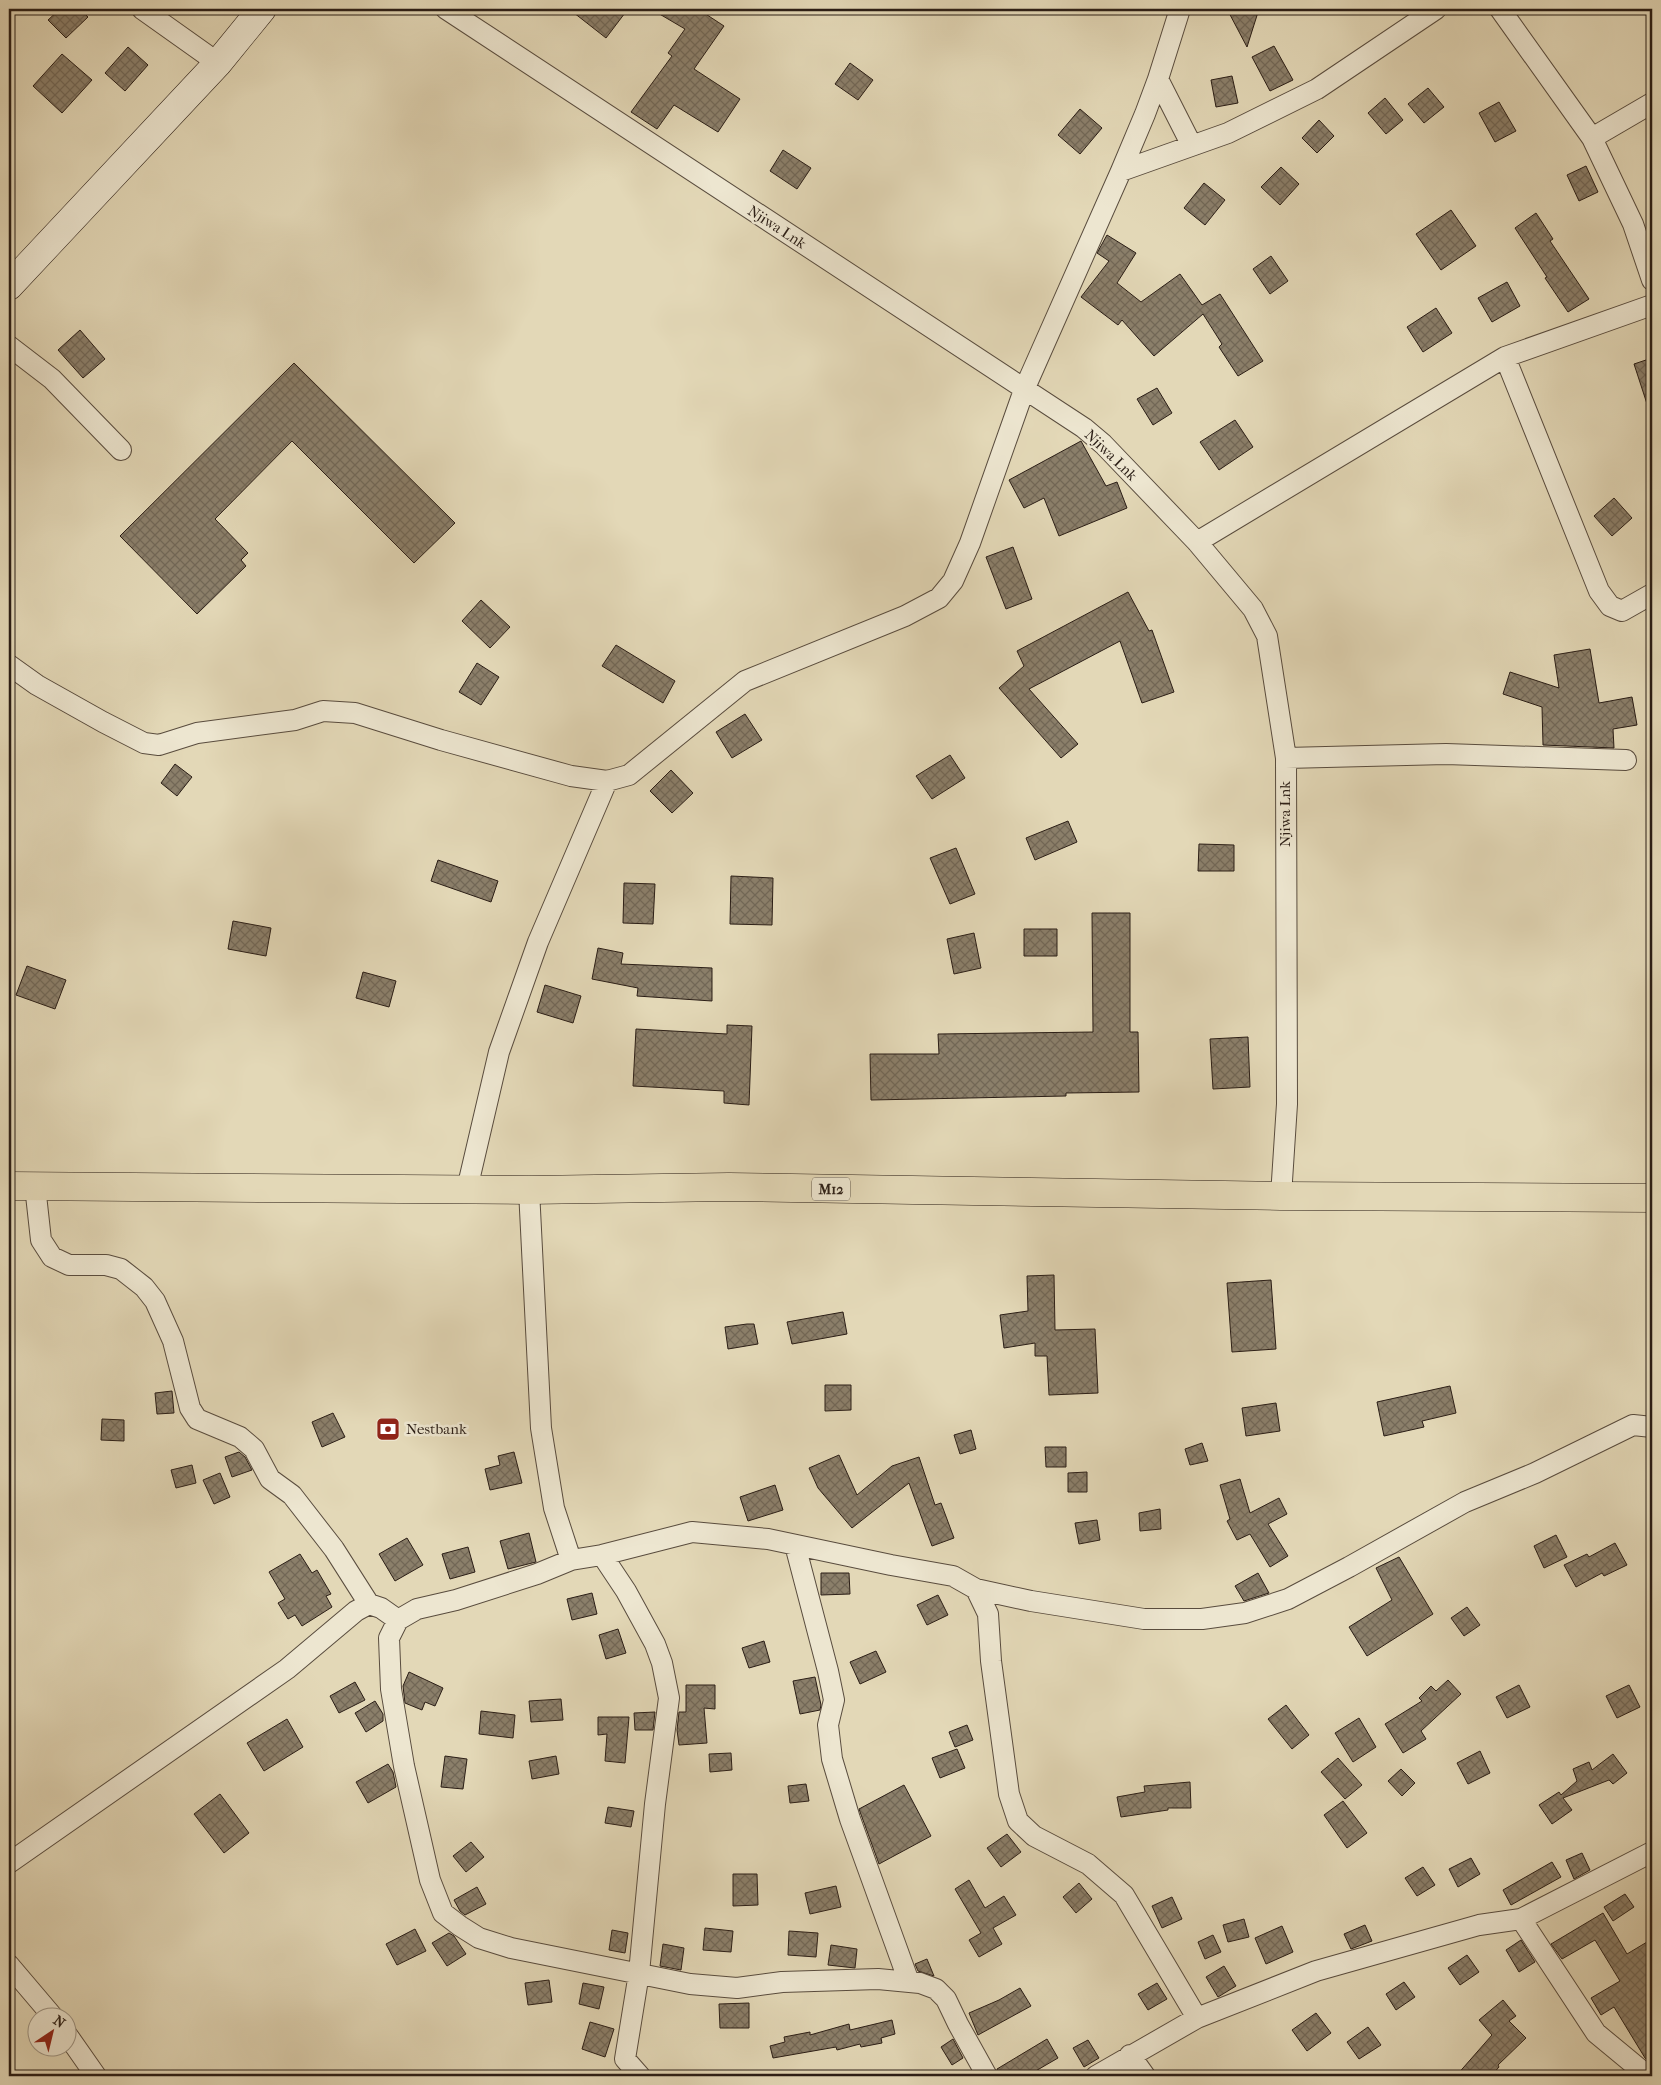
<svg xmlns="http://www.w3.org/2000/svg" width="1661" height="2085" font-family="'IM FELL French Canon',serif">
<style>
.building{fill:url(#building-cross-hatch);stroke:#2b1e16}
.lines{fill:none;stroke-linecap:round;stroke-linejoin:round}
.street-casing{stroke:#594c3e;stroke-width:22}
.secondary-casing{stroke:#2b1e16;stroke-width:29}
.highway-casing{stroke:#2b1e16;stroke-width:29}
.street{stroke:#ede6d0;stroke-width:20}
.secondary{stroke:#ede6d0;stroke-width:28}
.highway{stroke:#e3d8b7;stroke-width:28}
.labels{text-anchor:middle;stroke-width:5;stroke-linejoin:round;paint-order:stroke}
.shield{fill:#ede6d0;stroke:#655a4e;stroke-width:1}
.shield-label{font-size:14px;font-weight:bold;fill:#2b1e16}
.street-label{font-size:15px;fill:#2b1e16;stroke:#ede6d0}
.poi-label{font-size:15px;fill:#2b1e16;stroke:#ede6d0;text-anchor:start}
</style>
<defs>
<pattern id="building-cross-hatch" width="8" height="8" patternUnits="userSpaceOnUse" patternTransform="scale(1.25)"><rect width="8" height="8" fill="#8b7f6a"/><path d="M0 0l8 8M0 8l8-8" fill="none" stroke="#726756"/></pattern>
</defs>
<rect width="100%" height="100%" fill="#e3d8b7"/>
<filter id="stains"><feTurbulence type="fractalNoise" baseFrequency=".004" numOctaves="4"/><feColorMatrix values="0 0 0 0 .2 0 0 0 0 .09 0 0 0 0 .02 0 0 0 .5 -.17"/></filter>
<radialGradient id="worn" r=".72"><stop offset=".6" stop-color="#630" stop-opacity="0"/><stop offset="1" stop-color="#630" stop-opacity=".3"/></radialGradient>
<path class="building" d="M60,9H80L88,17L66,38L48,20Z
M569,9H628L606,38Z
M651,9H698L724,26L694,69L740,99L718,132L674,105L657,129L631,112L672,56L668,53L685,29Z
M1227,9H1259L1247,47Z
M1274,46L1293,80L1270,91L1252,57Z
M128,47L148,65L125,91L105,73Z
M62,54L92,80L62,113L33,86Z
M850,63L873,80L858,100L835,84Z
M1232,76L1238,103L1216,107L1211,80Z
M1428,88L1444,107L1424,123L1408,104Z
M1385,98L1403,120L1386,134L1368,113Z
M1499,102L1516,131L1495,142L1479,113Z
M1080,109L1102,128L1080,154L1058,135Z
M1319,120L1334,136L1317,153L1302,138Z
M783,150L811,168L797,189L770,171Z
M1586,166L1598,192L1579,201L1567,175Z
M1281,167L1299,184L1280,205L1261,187Z
M1204,183L1225,200L1205,225L1184,208Z
M1451,210L1476,246L1441,270L1416,234Z
M1536,213L1553,239L1550,241L1589,299L1568,312L1545,278L1547,277L1515,228Z
M1107,235L1136,253L1117,283L1141,302L1180,274L1202,305L1220,294L1263,361L1238,376L1219,347L1222,344L1203,314L1154,356L1122,320L1118,325L1081,297L1109,261L1097,253Z
M1271,256L1288,281L1270,294L1253,269Z
M1507,282L1520,306L1492,322L1478,298Z
M1436,308L1452,333L1423,352L1407,327Z
M80,330L105,359L83,378L58,350Z
M1652,358V409L1649,410L1634,364Z
M294,363L455,523L414,563L292,441L215,519L248,553L241,560L246,566L197,614L120,536Z
M1157,388L1172,413L1153,425L1137,399Z
M1235,420L1253,447L1219,470L1200,442Z
M1081,441L1106,486L1117,482L1127,508L1059,536L1044,498L1024,508L1009,480Z
M1614,498L1632,518L1612,536L1594,516Z
M1013,547L1032,599L1006,609L986,557Z
M1128,592L1149,631L1152,630L1174,692L1142,703L1120,641L1029,689L1078,744L1061,758L999,688L1024,666L1017,651Z
M481,600L510,627L490,648L462,621Z
M616,645L675,681L663,703L602,666Z
M1590,649L1599,703L1632,697L1637,725L1613,729L1614,748L1543,745L1542,707L1503,694L1510,672L1559,688L1554,655Z
M477,663L499,677L481,705L459,692Z
M745,714L762,740L732,758L716,732Z
M950,755L965,778L932,799L916,776Z
M175,764L192,777L177,796L161,783Z
M671,770L693,793L672,813L650,791Z
M1068,821L1077,842L1035,860L1026,838Z
M1199,844L1234,845V871H1198Z
M956,848L975,894L950,904L930,858Z
M438,860L498,881L491,902L431,881Z
M731,876L773,878L772,925L730,924Z
M624,883L655,884L653,924L623,923Z
M1092,913H1130V1032H1138L1139,1092L1066,1093V1096L871,1100L870,1054H939L938,1034L1093,1032Z
M233,921L271,928L266,956L228,949Z
M1024,929H1057V956H1024Z
M974,933L981,968L954,974L947,939Z
M598,948L623,953L621,964L712,968V1001L637,996L638,988L592,979Z
M27,966L66,980L55,1009L16,995Z
M363,972L396,981L389,1007L356,998Z
M545,985L581,996L573,1023L537,1012Z
M727,1025L752,1026L749,1105L724,1103V1091L633,1086L636,1029L727,1034Z
M1248,1037L1250,1087L1213,1089L1210,1039Z
M1054,1275L1055,1330L1095,1329L1098,1393L1049,1395L1047,1356H1035V1343L1004,1348L1000,1315L1028,1311L1027,1276Z
M1271,1280L1276,1349L1232,1352L1227,1283Z
M843,1312L847,1334L792,1344L787,1322Z
M747,1324H754L758,1344L728,1349L725,1327Z
M825,1385H851V1410L825,1411Z
M1450,1386L1456,1413L1422,1421L1424,1427L1384,1436L1377,1402Z
M172,1391L174,1413L157,1414L155,1393Z
M1276,1403L1280,1431L1246,1436L1242,1408Z
M333,1413L345,1437L322,1447L312,1422Z
M102,1419L124,1420V1441L101,1440Z
M971,1430L976,1449L960,1454L954,1435Z
M1202,1443L1208,1461L1190,1465L1185,1449Z
M1045,1447H1066V1467H1046Z
M239,1452L245,1457L252,1470L232,1477L225,1457Z
M514,1452L522,1483L490,1490L485,1469L500,1465L498,1456Z
M839,1455L857,1495L892,1466L919,1457L935,1505L941,1503L954,1538L932,1546L909,1483L852,1528L818,1488L809,1468Z
M192,1465L196,1483L176,1488L171,1470Z
M1087,1472V1492H1068V1473Z
M220,1473L230,1497L214,1504L203,1480Z
M1240,1479L1250,1513L1279,1498L1287,1514L1268,1524L1288,1556L1270,1567L1250,1534L1237,1540L1227,1521L1230,1519L1220,1485Z
M775,1485L783,1510L748,1521L740,1497Z
M1160,1509L1161,1529L1140,1531L1139,1513Z
M1097,1520L1100,1540L1079,1544L1075,1523Z
M529,1533L536,1562L508,1569L500,1541Z
M1556,1535L1567,1557L1544,1568L1534,1546Z
M407,1538L423,1565L395,1581L379,1554Z
M1615,1543L1627,1565L1604,1576L1602,1573L1576,1587L1564,1565L1587,1554L1589,1557Z
M468,1547L475,1572L450,1579L442,1554Z
M300,1554L312,1573L317,1570L331,1594L326,1596L332,1607L302,1626L295,1615L288,1619L278,1603L285,1599L269,1572Z
M1399,1557L1433,1614L1367,1656L1349,1627L1392,1600L1376,1568Z
M821,1573H849L850,1594L821,1595Z
M1258,1573L1269,1593L1244,1601L1235,1586Z
M592,1593L597,1614L572,1620L567,1599Z
M938,1595L948,1615L927,1625L917,1605Z
M1467,1607L1480,1625L1464,1636L1451,1618Z
M618,1629L626,1653L606,1659L599,1635Z
M764,1641L770,1662L749,1668L742,1648Z
M876,1651L886,1672L860,1684L850,1662Z
M409,1672L443,1688L435,1706L425,1702L422,1710L405,1703L403,1686Z
M815,1677L821,1705L820,1710L800,1714L793,1681Z
M1448,1680L1461,1694L1421,1731L1426,1739L1403,1753L1385,1724L1422,1701L1419,1698L1431,1686L1436,1691Z
M355,1682L365,1700L339,1713L330,1696Z
M686,1685H715V1709L704,1708L707,1743L679,1745L677,1730L679,1712H686Z
M1519,1685L1530,1707L1507,1718L1496,1697Z
M1629,1685L1640,1707L1617,1718L1606,1696Z
M561,1699L563,1720L531,1722L529,1701Z
M375,1701L383,1714V1721L366,1732L355,1713Z
M1286,1705L1309,1735L1292,1749L1268,1719Z
M481,1711L515,1715L513,1738L479,1734Z
M655,1712L653,1730H635L634,1713Z
M598,1717H629L625,1763L605,1761L607,1734L598,1735Z
M1359,1718L1376,1747L1353,1762L1335,1733Z
M287,1719L303,1747L264,1771L247,1743Z
M967,1725L973,1740L955,1747L949,1732Z
M957,1749L965,1768L940,1778L932,1758Z
M1480,1751L1490,1773L1468,1784L1457,1763Z
M731,1753L732,1770L710,1772L709,1754Z
M1613,1754L1627,1773L1613,1784L1609,1780L1563,1798L1572,1810L1552,1824L1539,1805L1559,1792L1561,1795L1577,1781L1573,1769L1589,1762L1592,1770Z
M445,1756L467,1759L463,1789L441,1787Z
M556,1756L559,1774L532,1779L529,1761Z
M1338,1758L1362,1785L1345,1799L1321,1772Z
M388,1764L393,1772L396,1787L368,1803L356,1782Z
M1401,1769L1415,1783L1402,1796L1388,1781Z
M1190,1782L1191,1808H1168V1810L1121,1817L1117,1797L1145,1792L1144,1786Z
M806,1784L809,1801L790,1803L788,1786Z
M904,1785L931,1836L879,1864L859,1809Z
M220,1794L249,1833L224,1853L194,1814Z
M1343,1801L1367,1833L1347,1848L1324,1815Z
M608,1807L634,1811L631,1827L605,1823Z
M1007,1834L1021,1852L1001,1867L987,1848Z
M471,1842L484,1857L466,1872L453,1856Z
M1582,1853L1590,1870L1574,1879L1566,1860Z
M1471,1858L1480,1874L1458,1887L1449,1869Z
M1552,1862L1561,1877L1511,1905L1503,1890Z
M1423,1867L1435,1885L1417,1896L1405,1878Z
M733,1874H757L758,1905L733,1906Z
M969,1880L985,1908L1004,1896L1016,1915L993,1928L1002,1944L979,1957L969,1940L981,1933L955,1889Z
M1079,1883L1092,1899L1076,1913L1063,1897Z
M836,1886L841,1907L810,1914L805,1893Z
M477,1887L486,1904L465,1915L460,1911L454,1900Z
M1625,1894L1634,1907L1613,1921L1604,1907Z
M1172,1897L1182,1919L1162,1928L1152,1906Z
M1603,1913L1627,1954L1652,1939V2064L1645,2058L1614,2007L1601,2015L1591,1998L1620,1981L1595,1940L1562,1959L1551,1944Z
M1244,1919L1249,1937L1228,1942L1223,1925Z
M1365,1925L1372,1941L1351,1949L1344,1934Z
M1282,1926L1293,1952L1266,1964L1255,1938Z
M705,1928L733,1931L731,1952L703,1950Z
M415,1929L426,1951L397,1965L386,1944Z
M612,1930L628,1933L625,1953L609,1950Z
M789,1931L818,1933L816,1957L788,1955Z
M449,1933L454,1936L466,1954L447,1966L432,1943Z
M1213,1935L1221,1952L1205,1959L1198,1942Z
M1521,1940L1535,1962L1519,1972L1506,1950Z
M663,1944L684,1948L681,1970L660,1966Z
M831,1945L857,1949L855,1968L828,1965Z
M1467,1955L1479,1972L1460,1985L1448,1968Z
M927,1959L934,1976L918,1971L915,1964Z
M1224,1966L1236,1986L1218,1997L1206,1977Z
M549,1980L552,2002L528,2005L525,1983Z
M1404,1982L1415,1997L1396,2010L1386,1994Z
M583,1983L604,1987L599,2009L579,2004Z
M1157,1983L1167,1999L1148,2010L1138,1994Z
M1020,1988L1031,2006L978,2035L969,2013L999,2000Z
M1503,2000L1516,2016L1509,2021L1526,2038L1498,2065L1499,2067L1491,2076H1456L1492,2035L1479,2020Z
M749,2003V2028H720L719,2004Z
M1316,2013L1331,2033L1307,2051L1292,2030Z
M892,2020L895,2034L881,2038L882,2043L861,2047L860,2044L837,2050L836,2047L773,2058L770,2046L785,2042L784,2037L810,2032V2035L849,2024L850,2030Z
M590,2022L614,2029L605,2057L582,2049Z
M1368,2027L1381,2045L1359,2059L1347,2042Z
M953,2039L963,2058L952,2065L941,2047Z
M1047,2039L1058,2058L1027,2076H999L997,2069Z
M1088,2040L1099,2058L1084,2067L1073,2048Z"/>
<g class="lines">
<g class="street-casing">
<path id="street" d="M142,9L218,63
M446,9L1084,428L1103,444L1197,542L1253,609L1267,636L1286,758L1287,1104L1281,1196
M1500,9L1592,138
M1158,79L1191,144
M1652,103L1592,138L1633,224L1652,280
M1121,171L1228,133L1317,89L1436,9
M9,346L52,379L121,450
M1505,357L1599,591L1610,606L1622,611L1652,594
M1197,542L1505,357L1652,305
M9,665L37,685L103,722L144,743L159,745L197,733L295,720L323,711L355,713L441,740L571,776L607,781L629,775L745,681L905,616L939,598L953,581L970,543L1024,390L1121,171L1145,114L1158,79L1180,9
M1286,758L1446,754L1626,760
M35,1186L41,1240L52,1257L69,1265H106L121,1269L144,1287L155,1301L173,1341L190,1408L197,1419L240,1437L254,1449L270,1479L292,1495L334,1549L369,1604
M467,1189L499,1052L538,942L607,781
M529,1190L541,1428L554,1508L571,1560L602,1555L692,1532L768,1539L891,1565L953,1576L976,1589L988,1614L991,1661L1009,1794L1018,1821L1034,1836L1088,1864L1124,1895L1197,2018
M795,1545L828,1671L834,1700L828,1725L832,1759L850,1819L909,1982
M602,1555L626,1591L655,1644L662,1663L669,1698L655,1804L639,1973L625,2059L640,2076
M571,1560L537,1574L456,1600L417,1609L398,1620L389,1638L391,1689L404,1766L430,1880L443,1913L460,1926L479,1938L511,1948L690,1984L737,1988L782,1982L878,1979L920,1983L936,1989L946,1999L958,2024L987,2076
M976,1589L1031,1601L1144,1619H1202L1245,1613L1288,1599L1349,1567L1465,1502L1535,1473L1633,1425L1652,1427
M9,1863L287,1669L356,1611L369,1604L381,1608L398,1620
M1521,1919L1596,2033L1648,2076
M9,1965L54,2018
M68,2036L96,2076
M1130,2055L1145,2076
M1096,2076L1197,2018L1316,1971L1479,1925L1521,1919L1652,1852"/>
</g>
<g class="secondary-casing">
<path id="secondary" d="M9,286L218,63L262,9"/>
</g>
<g class="highway-casing">
<path id="highway" d="M9,1186L529,1190L729,1187L1281,1196L1652,1198"/>
</g>
<use href="#street" class="street"/>
<use href="#secondary" class="secondary"/>
<use href="#highway" class="highway"/>
</g>
<defs>
<g id="bank-square" transform="scale(1.25)"><rect x="-9" y="-9" width="18" height="18" rx="4" fill="#8f2418" stroke="#ede6d0"/><path d="M-6-4H6V4H-6ZM0-2.3a2.3 2.3 0 1 0 0 4.6a2.3 2.3 0 1 0 0-4.6Z" fill="#fff"/></g>
</defs>
<g fill-rule="evenodd">
<use href="#bank-square" x="388" y="1429"/>
</g>
<g class="labels">
<rect class="shield" x="812" y="1177.5" width="38" height="23" rx="4"/>
<g class="shield-label">
<text x="831" y="1194">M12</text>
</g>
<g class="street-label">
<text transform="translate(777 227) rotate(33)" y="5">Njiwa Lnk</text>
<text transform="translate(1111 455) rotate(44)" y="5">Njiwa Lnk</text>
<text transform="translate(1285 814) rotate(-90)" y="5">Njiwa Lnk</text>
</g>
<g class="poi-label">
<text x="406" y="1434">Nestbank</text>
</g>
</g>
<rect width="1661" height="2085" fill="none" stroke="#e3d8b7" stroke-width="30"/>
<rect x="10" y="10" width="1641" height="2065" fill="none" stroke="#2b1e16" stroke-width="2.5"/>
<rect x="15" y="15" width="1631" height="2055" fill="none" stroke="#2b1e16"/>
<g transform="translate(52 2032) rotate(35)"><circle r="24" fill="#ede6d0" stroke="#9f9686"/>
<path d="M0-4L9 19L0 12L-9 19Z" fill="#8f2418"/>
<text y="-8" font-size="14" font-weight="bold" text-anchor="middle" fill="#2b1e16">N</text>
</g>
<rect width="100%" height="100%" filter="url(#stains)"/>
<rect width="100%" height="100%" fill="url(#worn)"/>
</svg>
